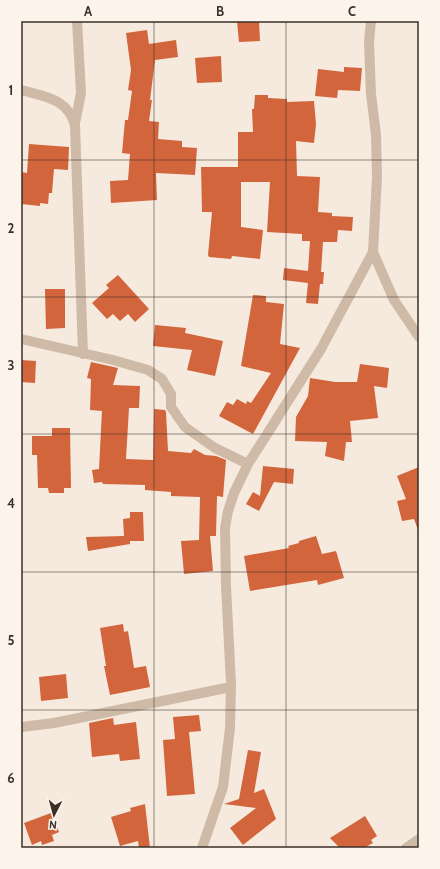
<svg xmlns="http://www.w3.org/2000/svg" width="440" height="869" font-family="Cabin,sans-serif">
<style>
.building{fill:#d3653d}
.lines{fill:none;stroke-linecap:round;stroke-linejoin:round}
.minor{stroke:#cfbaa7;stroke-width:10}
.grid{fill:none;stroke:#3b2f28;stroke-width:1;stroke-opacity:0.55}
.neatline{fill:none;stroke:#3b2f28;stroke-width:1.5}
.grid-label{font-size:13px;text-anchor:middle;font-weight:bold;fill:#3b2f28}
</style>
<rect width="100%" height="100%" fill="#f5eadd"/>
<path class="building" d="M237,21H259L260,41L239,42Z
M147,30L149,44L176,40L178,57L155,60L150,100H152L149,121L159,122L158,139L182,141V147L197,148L195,175L156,173L157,200L111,203L110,181L128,180L130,154L122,153L125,120H128L132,91L128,90L131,70L126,33Z
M221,56L222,82L197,83L195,58Z
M344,67L362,68L360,91L338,90L337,98L315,96L318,69L344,72Z
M255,95H268V98L287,99V102L314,101L316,124L314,143L296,141L297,176L320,177L318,212L332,213V216L353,217L352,231L338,230L337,242H323L321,272H324L323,284H320L318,304L306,303L308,283L283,280L284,268L308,271L310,241H302V234L267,232L270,182H241V227L263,230L260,259L232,256L231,259L209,257L208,255L212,212H202L201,167H238V132H253L252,109H254Z
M29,144L69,147L68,170L54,169L52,193H49L48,204L40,203V206L21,204V172L27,173Z
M118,275L149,309L135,322L128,314L120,321L113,314L107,319L92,303L109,288L106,285Z
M45,289H65V328L46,329Z
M253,295L266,296V302L284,304L280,344L300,348L253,434L219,416L227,402L233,405L237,399L246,404L247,401L251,403L271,373L241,366Z
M155,325L186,328L185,333L223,341L215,376L187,370L192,350L153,346Z
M21,360L36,361L35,383L21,382Z
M91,362L118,368L113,385L140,386L139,408H129L126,459L153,460L154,409L165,410L166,412L168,451L191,453L194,449L205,455L216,456L226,460L223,497L217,496L216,536H210L213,571L184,574L181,541L199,540L200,497L171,496V492L145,490V485L103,484L102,482L94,483L92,470L99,469L102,411L90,410L91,379L87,378Z
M360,364L389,368L387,388L374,386L378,418L350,421L352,442H346L344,461L325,456L327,442L295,441L296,417L308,396L310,378L335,382H357Z
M52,428H70L71,488H64V493H49L48,488H38L37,455H32V436H52Z
M263,466L294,469L293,484L274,482L259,511L246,504L253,492L260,496Z
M419,467V530H418L414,519L402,521L397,501L406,499L397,476Z
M130,512H143L144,541H130V544L88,551L86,537L124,536L123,519L130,518Z
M316,536L322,554L336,551L344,578L318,585L317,580L250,591L244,556L289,548L288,546L299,543V541Z
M123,624L124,632L128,631L134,668L146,666L150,687L110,695L104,666H106L100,628Z
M66,674L68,698L41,701L39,677Z
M199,715L201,731L189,732L195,794L167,796L163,740L175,739L173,717Z
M113,718L114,725L136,722L140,759L120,761L119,754L92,757L89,723Z
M248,750L261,752L254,793L264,789L276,819L243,845L230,828L256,808L224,804L239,799Z
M145,804L150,848H139L138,841L120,846L111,817L131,811L130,808Z
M51,813L59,832L52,835L54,841L42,845L41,841L32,845L24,823Z
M365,816L377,836L371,840L373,843L364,848H340L330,838Z"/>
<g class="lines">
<path class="minor" d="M21,90C45,97 67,98 75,125L83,354
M75,123L81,93L77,21
M373,252L394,300L419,337
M21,339L113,360L148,370L162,379L171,394V407L185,427L215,448L248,464
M21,727L54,723L231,687
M202,848L223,787L230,728L231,684L226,586L225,528L228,511L234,493L248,464L321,349L373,252L377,177L376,135L371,94L369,42L371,21
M406,848L419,839"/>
</g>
<path class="grid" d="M154,21V848M286,21V848M21,160H419M21,297H419M21,434H419M21,572H419M21,710H419"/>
<rect width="440" height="869" fill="none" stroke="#fcf4ea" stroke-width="44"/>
<g transform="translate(54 815) rotate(186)" stroke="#fcf4ea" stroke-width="3" paint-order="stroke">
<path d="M0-3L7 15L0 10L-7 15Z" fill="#3b2f28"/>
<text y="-6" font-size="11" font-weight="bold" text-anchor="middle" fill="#3b2f28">N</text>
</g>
<rect x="22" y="22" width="396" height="825" class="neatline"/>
<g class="grid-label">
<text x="88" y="16">A</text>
<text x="220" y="16">B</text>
<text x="352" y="16">C</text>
<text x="11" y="95">1</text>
<text x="11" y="233">2</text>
<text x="11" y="370">3</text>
<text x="11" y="508">4</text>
<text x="11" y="645">5</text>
<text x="11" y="783">6</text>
</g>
</svg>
